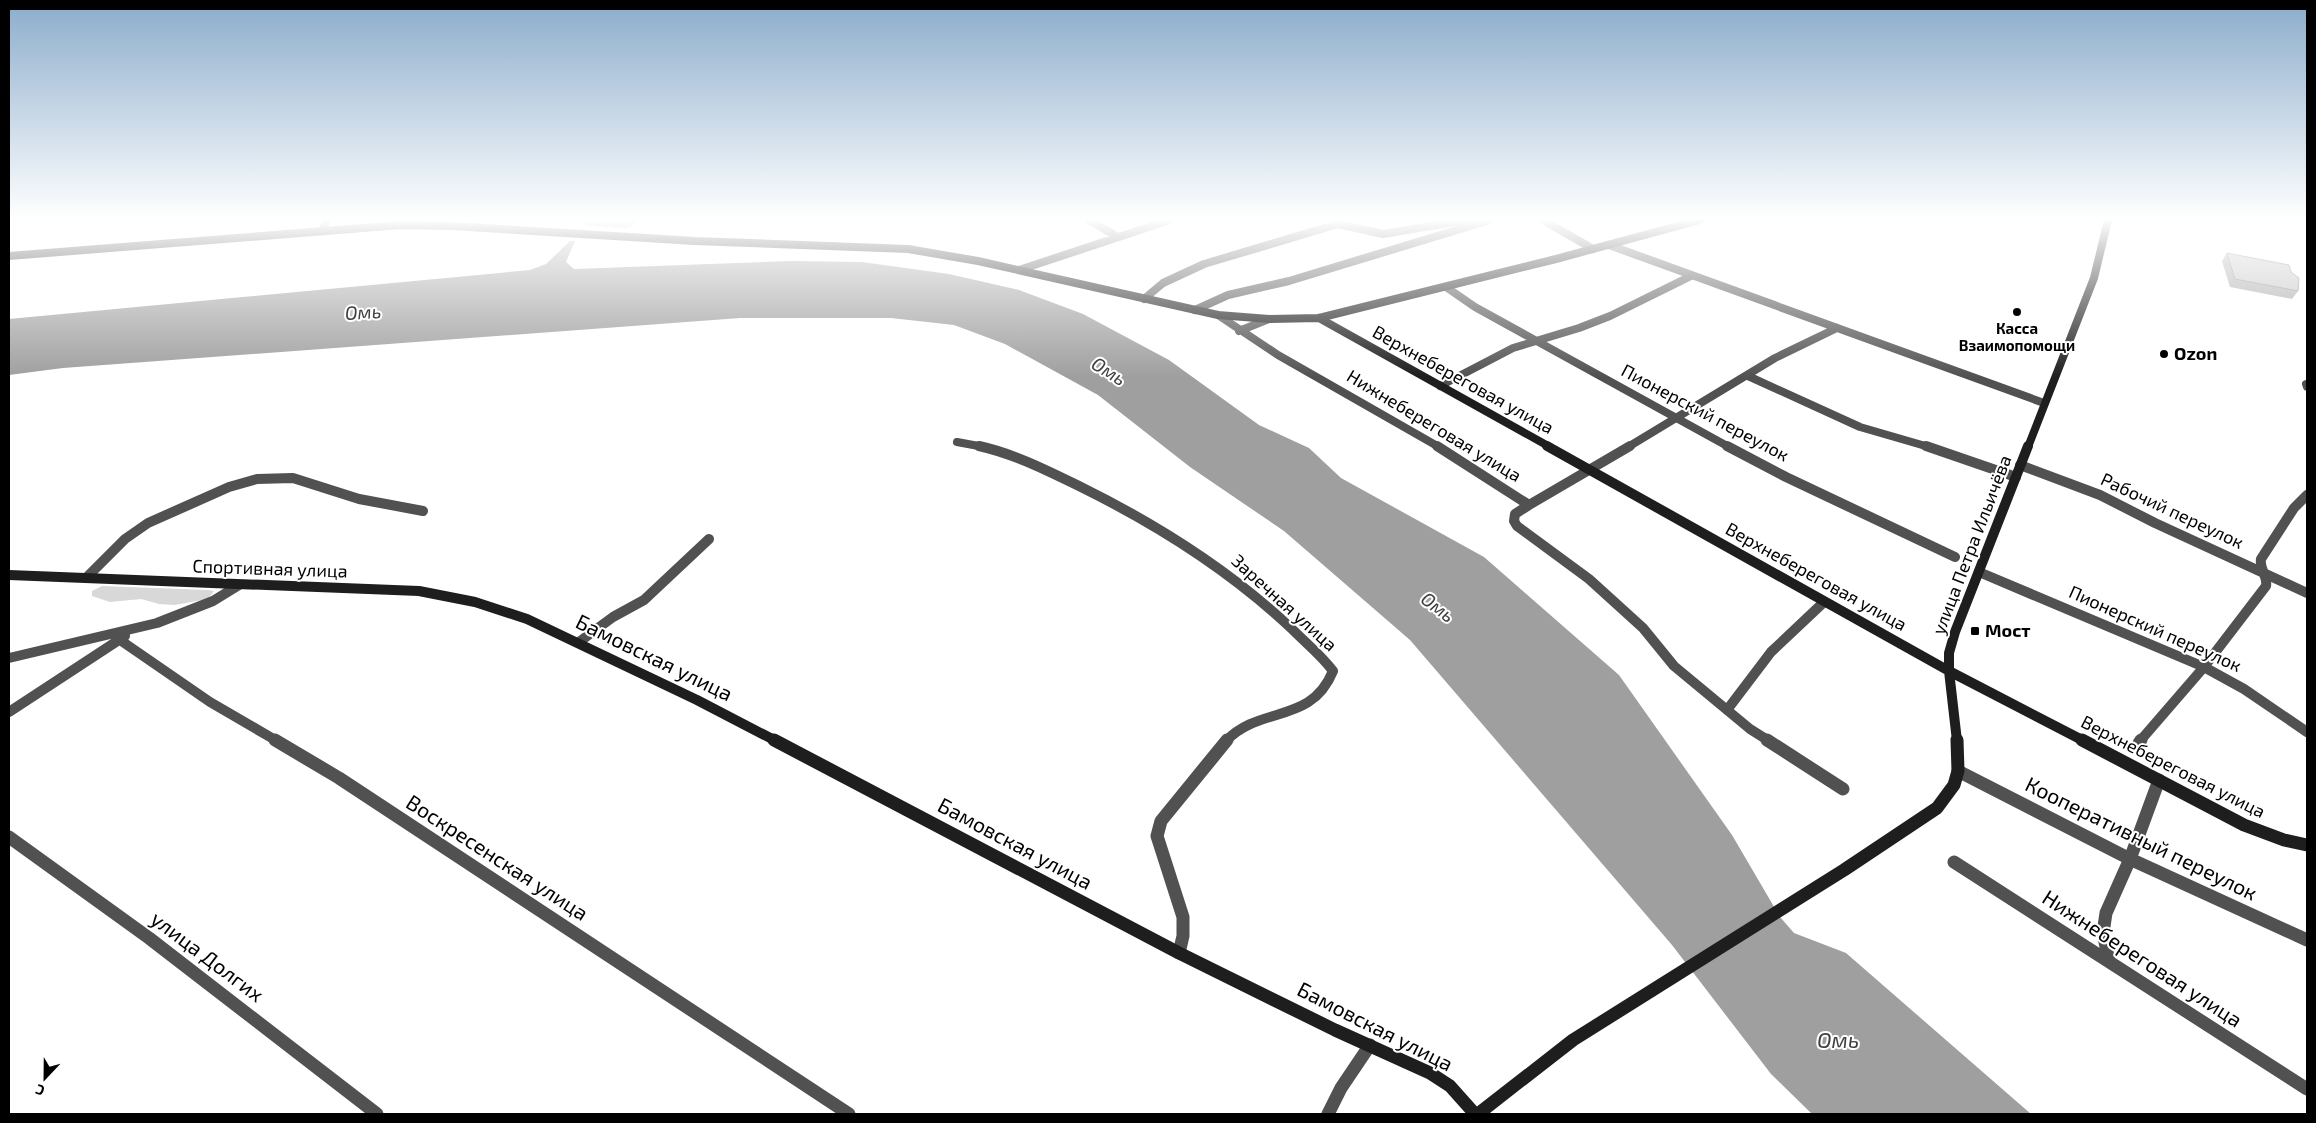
<svg xmlns="http://www.w3.org/2000/svg" width="2316" height="1123" font-family="'Exo 2',sans-serif">
<style>
.green{fill:#d8d8d8}
.water{fill:#9f9f9f}
.lines{fill:none;stroke-linecap:round;stroke-linejoin:round}
.street-far2{stroke:#515151;stroke-width:8}
.street-far1{stroke:#515151;stroke-width:10}
.street{stroke:#515151;stroke-width:13}
.secondary-far2{stroke:#1e1e1e;stroke-width:8}
.secondary-far1{stroke:#1e1e1e;stroke-width:10}
.secondary{stroke:#1e1e1e;stroke-width:13}
.wall{fill:#a5a5a5}
.building{fill:#c0c0c0;stroke:#868686}
.poi-dot{fill:#000;stroke:#fff;stroke-width:2}
.labels{text-anchor:middle;stroke-width:4;stroke-linejoin:round;paint-order:stroke}
.far-poi-label{font-size:15px;font-weight:bold;fill:#000;stroke:#fff}
.poi-label{font-size:18px;font-weight:bold;fill:#000;stroke:#fff;text-anchor:start}
.street-label{font-size:18px;fill:#000;stroke:#fff}
.water-label{font-size:19px;font-style:italic;fill:#404040;stroke:#fff}
.near-street-label{font-size:21px;fill:#000;stroke:#fff}
.near-water-label{font-size:22px;font-style:italic;fill:#404040;stroke:#fff}
</style>
<rect width="100%" height="100%" fill="#fff"/>
<path class="green" d="M102,586L208,590L214,591L208,599L175,605L159,604L141,599L110,602L92,596V591Z"/>
<path class="water" d="M585,220H637L634,225L626,228L587,226L581,223Z
M570,241H575L566,262L574,269L791,261L862,262L949,274L1019,290L1083,314L1169,360L1259,425L1309,448L1341,478L1484,557L1619,675L1732,835L1780,917L1794,933L1846,953L2031,1114H1812L1771,1074L1672,945L1410,640L1284,531L1190,467L1098,395L1005,344L954,325L891,318H740L63,368L9,375V319L530,270L546,264Z"/>
<g class="lines">
<path class="street-far2" d="M1089,220L1116,236
M1543,220L1593,249
M322,231L327,220
M1609,245L2044,403
M1019,270L1170,220
M1446,287L1475,307L1729,447
M1144,299L1163,283L1204,264L1338,224L1383,234L1466,220
M1195,310L1228,295L1289,281L1490,220
M1218,315L1278,355L1439,447
M1239,331L1269,319
M1748,376L1860,427L1929,447
M2306,384L2307,387
M1440,386L1513,348L1579,328L1610,316L1691,276
M957,442L984,447
M1628,447L1775,358L1837,328"/>
<path class="street-far1" d="M979,446C1015,454 1048,471 1081,487C1158,525 1231,571 1293,630C1307,644 1322,656 1333,671C1311,725 1260,705 1226,741
M1437,446L1529,505L1515,514L1514,521L1517,526L1589,579L1643,628L1674,666L1750,729L1769,741
M1727,446L1786,477L1955,557
M1926,446L2016,477
M2020,465L2100,495L2155,523L2307,593
M1529,505L1630,446
M1979,572L2204,667L2244,689L2307,732
M86,578L125,539L148,523L229,487L257,479L293,478L359,499L423,511
M120,640L210,702L277,741
M579,642L613,617L644,600L709,539
M9,658L157,623L213,601L239,585
M1727,710L1771,652L1824,602
M9,712L125,636
M2140,741L2204,667L2266,586C2268,576 2259,569 2261,559L2294,508L2307,495"/>
<path class="street" d="M275,740L339,778L849,1114
M1767,740L1843,789
M2139,743L2141,740
M1958,771L2130,859L2307,940
M9,837L149,938L377,1114
M1954,862L2307,1089
M1179,953L1183,936V917L1157,836L1161,821L1227,740
M2109,961L2103,933L2106,913L2130,859L2159,780
M1328,1114L1341,1088L1370,1045"/>
<path class="secondary-far2" d="M9,256L401,225L453,226L695,241L908,249L978,261L1218,315L1269,319L1319,318L1556,259L1700,220
M1319,318L1550,447
M2028,447L2094,278L2108,220"/>
<path class="secondary-far1" d="M1547,446L1949,671L2084,741
M9,575L419,591L475,602L527,619L697,700L776,741
M1957,741L1949,671V653L1955,632L2028,446"/>
<path class="secondary" d="M774,740L1179,953L1335,1030L1430,1073L1450,1086L1475,1114
M2082,740L2244,825L2284,840L2307,845
M1478,1114L1573,1040L1844,870L1937,808L1954,785L1958,771L1957,740"/>
</g>
<path class="wall" d="M2227,253L2298,291L2292,299L2230,287L2222,261Z"/>
<path class="building" d="M2227,253L2289,265L2291,272L2299,278L2298,291L2235,279Z"/>
<linearGradient id="sky" x2="0" y2="1"><stop stop-color="#8baccb"/><stop offset="0.58" stop-color="#fff"/><stop offset="1" stop-color="#fff" stop-opacity="0"/></linearGradient>
<rect width="2316" height="377" fill="url(#sky)"/>
<g class="poi-dot">
<circle cx="2017" cy="312" r="5"/>
<circle cx="2164" cy="354" r="5"/>
<rect x="1970" y="626" width="10" height="10" rx="2.5"/>
</g>
<g class="labels">
<g class="far-poi-label">
<text x="2017" y="334">Касса<tspan x="2017" dy="17">Взаимопомощи</tspan></text>
</g>
<g class="poi-label">
<text x="2174" y="360">Ozon</text>
<text x="1985" y="637">Мост</text>
</g>
<g class="street-label">
<text transform="translate(1463 380) rotate(29)" y="6">Верхнебереговая улица</text>
<text transform="translate(1705 413) rotate(28)" y="6">Пионерский переулок</text>
<text transform="translate(1434 426) rotate(31)" y="6">Нижнебереговая улица</text>
<text transform="translate(2172 511) rotate(25)" y="6">Рабочий переулок</text>
<text transform="translate(1972 545) rotate(-69)" y="6">улица Петра Ильичёва</text>
<text transform="translate(270 569) rotate(2)" y="6">Спортивная улица</text>
<text transform="translate(1816 577) rotate(29)" y="6">Верхнебереговая улица</text>
<text transform="translate(1284 603) rotate(42)" y="6">Заречная улица</text>
<text transform="translate(2155 629) rotate(24)" y="6">Пионерский переулок</text>
<text transform="translate(2173 767) rotate(27)" y="6">Верхнебереговая улица</text>
</g>
<g class="water-label">
<text transform="translate(363 312) rotate(-3)" y="7">Омь</text>
<text transform="translate(1109 371) rotate(32)" y="7">Омь</text>
<text transform="translate(1438 607) rotate(37)" y="7">Омь</text>
</g>
<g class="near-street-label">
<text transform="translate(654 658) rotate(26)" y="7">Бамовская улица</text>
<text transform="translate(2141 839) rotate(26)" y="7">Кооперативный переулок</text>
<text transform="translate(1015 844) rotate(28)" y="7">Бамовская улица</text>
<text transform="translate(497 858) rotate(33)" y="7">Воскресенская улица</text>
<text transform="translate(207 957) rotate(37)" y="7">улица Долгих</text>
<text transform="translate(2142 959) rotate(33)" y="7">Нижнебереговая улица</text>
<text transform="translate(1375 1027) rotate(27)" y="7">Бамовская улица</text>
</g>
<g class="near-water-label">
<text x="1838" y="1048">Омь</text>
</g>
</g>
<rect width="2316" height="1123" fill="none" stroke="#000000" stroke-width="20"/>
<g transform="translate(45 1078) rotate(202)" stroke="#ffffff" stroke-width="4" paint-order="stroke">
<path d="M0-4L9 19L0 12L-9 19Z" fill="#000000"/>
<text y="-8" font-size="14" font-weight="bold" text-anchor="middle" fill="#000000">С</text>
</g>
</svg>
